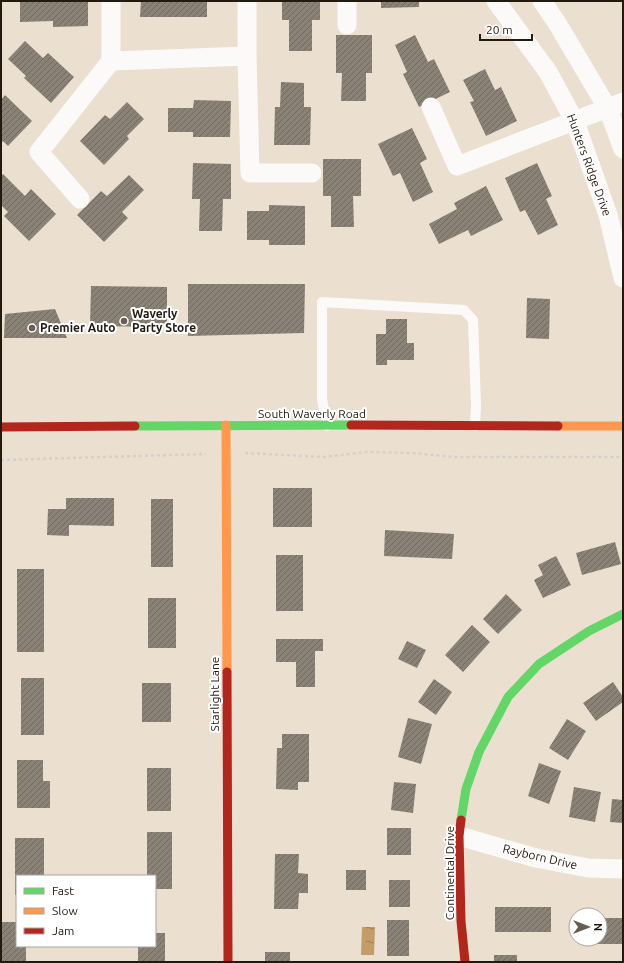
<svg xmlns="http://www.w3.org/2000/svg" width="624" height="963" font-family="Ubuntu,sans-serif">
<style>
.water{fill:url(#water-ripples)}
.building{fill:url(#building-hatch)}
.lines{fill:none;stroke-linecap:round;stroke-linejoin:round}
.path{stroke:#d4d1cd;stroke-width:2.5;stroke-dasharray:3 3;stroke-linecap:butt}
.lane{stroke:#fcfaf8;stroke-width:10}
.street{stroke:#fcfaf8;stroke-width:19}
.fast{stroke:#63d668;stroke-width:9}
.slow{stroke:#ff974d;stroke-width:9}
.jam{stroke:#b3261e;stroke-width:9}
.poi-dot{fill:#685e53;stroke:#fff;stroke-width:1.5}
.labels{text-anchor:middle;stroke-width:4;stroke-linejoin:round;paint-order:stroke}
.street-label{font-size:12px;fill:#22190f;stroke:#fff}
.poi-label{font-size:12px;font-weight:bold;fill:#22190f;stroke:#fff;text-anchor:start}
</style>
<defs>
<pattern id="water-ripples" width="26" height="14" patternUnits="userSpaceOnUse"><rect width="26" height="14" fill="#c49c68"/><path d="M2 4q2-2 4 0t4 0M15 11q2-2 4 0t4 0" fill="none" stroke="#9f7e54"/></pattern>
<pattern id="building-hatch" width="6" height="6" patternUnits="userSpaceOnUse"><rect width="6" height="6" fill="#8a8276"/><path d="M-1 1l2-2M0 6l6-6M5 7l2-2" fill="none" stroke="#706a5f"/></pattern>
</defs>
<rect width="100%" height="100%" fill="#ebdfd0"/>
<path class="water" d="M362,927H375L374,955H361Z"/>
<path class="building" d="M20,1H88V26L53,27V21L20,22Z
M141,1H207V17H140Z
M282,1H320V20H312V51H289V20H282Z
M381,1H419V7L381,8Z
M336,35H372V73H366V101H341L342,73H336Z
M415,35L428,62L434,59L450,92L419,107L403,74L407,72L395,45Z
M25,41L43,58L48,53L74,77L51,103L24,78L26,76L8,59Z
M485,69L495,90L501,87L517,121L486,136L470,102L474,101L463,80Z
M281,82L304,83V107H311L310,145H274L275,107H280Z
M5,95L32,121L8,146L3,141L1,143V100Z
M194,100L231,101L230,137H193V132H168V108H193Z
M127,102L144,119L127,136L129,139L104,165L80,141L105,115L110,119Z
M412,128L427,159L420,163L433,192L413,202L400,173L393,176L378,144Z
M323,159H361V196H353L354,227H331V196H323Z
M193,163L231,164V199H223L222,231H199L200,199H192Z
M537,163L552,196L546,199L558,225L538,235L525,210L520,212L505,178Z
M3,174L25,196L31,189L56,214L29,241L4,216L8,212L1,205V176Z
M129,175L144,190L122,212L128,218L104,242L77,215L101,191L107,196Z
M486,186L503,220L471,236L468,230L439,244L429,224L457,209L454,203Z
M269,205L305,206V245H269V240H247V211H269Z
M188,284H305L304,333L188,336Z
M91,286L167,287V327L90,326Z
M527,298L550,299L549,339L526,338Z
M55,309L67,338H4L5,314Z
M386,319H407V343H414V360H387V365H376V334H386Z
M273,488H312V527H273Z
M66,498H114V526L69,525V536L47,535L48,509H66Z
M151,499H173V567H151Z
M385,530L454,534L452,559L384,556Z
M615,542L621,564L582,575L576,553Z
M276,555H303V611H276Z
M556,556L571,585L543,598L534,580L543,575L538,565Z
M17,569H44V652H17Z
M506,594L522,610L498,634L483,619Z
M148,598H176V648H148Z
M472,625L490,642L463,672L445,655Z
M276,639H323V651H315V687H296V662H276Z
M407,641L426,650L417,668L398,659Z
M21,678H44V735H21Z
M434,679L452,692L436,715L418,702Z
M613,682L623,697V702L596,721L583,703Z
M142,683H171V722H142Z
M408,718L432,724L421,764L398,757Z
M567,719L586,731L568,760L549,748Z
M282,734H309V782H298V790L276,789L277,748H282Z
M17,760H43V781H50V808H17Z
M539,763L561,771L549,804L528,796Z
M147,768H171V811H147Z
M394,782L416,784L413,813L391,810Z
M574,787L601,792L595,822L569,817Z
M612,799L623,800V823L610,822Z
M387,828H411V855H387Z
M147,832H172V889H155V876H147Z
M15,838H44V876H17V895H15Z
M275,854H299L298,873L308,874V893H299L298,909H274Z
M346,870H366V890H346Z
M389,880H410V907H389Z
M495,907H551V932H495Z
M600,918H623V944H588V939H600Z
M387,920H409V956H387Z
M2,922H17V946H26V962H2Z
M155,933H165V962H138V946H155Z
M265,952H290V962H265Z
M494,955H517V962H494Z"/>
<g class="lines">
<path class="path" d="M245,453L323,457L366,452L413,453L454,457H623
M1,460L206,454"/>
<path class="lane" d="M327,426L322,399V302L464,310L473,320L476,405L475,426"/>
<path class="street" d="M111,1V61
M247,1V56L250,173H312
M496,1L548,72L575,122L608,215L623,278
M542,1L557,23L608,109L623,149
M347,25V1
M431,107L457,166L623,102
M80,199L39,152L111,61L247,56
M459,836L536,858L588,868L623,869"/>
<path class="fast" d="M135,426L351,425
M461,820L466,789L479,752L508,697L539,664L589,631L623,614"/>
<path class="slow" d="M226,425L227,672
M558,426H623"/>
<path class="jam" d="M351,425L558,426
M1,427L135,426
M227,672L228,962
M461,820L459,836L461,921L465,962"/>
</g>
<g class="poi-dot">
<circle cx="124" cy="321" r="4"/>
<circle cx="32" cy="328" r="4"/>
</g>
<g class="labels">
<g class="street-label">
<text transform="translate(589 165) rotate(70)" y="4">Hunters Ridge Drive</text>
<text x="312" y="418">South Waverly Road</text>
<text transform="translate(215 694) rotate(-90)" y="4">Starlight Lane</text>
<text transform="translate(540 857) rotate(13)" y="4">Rayborn Drive</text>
<text transform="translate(450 873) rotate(-90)" y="4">Continental Drive</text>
</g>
<g class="poi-label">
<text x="132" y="318">Waverly<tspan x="132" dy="14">Party Store</tspan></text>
<text x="40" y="332">Premier Auto</text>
</g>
</g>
<rect width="624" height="963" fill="none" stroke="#22190f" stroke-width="4"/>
<rect x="16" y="875" width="140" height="72" fill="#ffffff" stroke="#a7a39f"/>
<rect x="24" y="888" width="20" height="6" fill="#63d668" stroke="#a7a39f"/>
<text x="52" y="895" font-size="12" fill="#22190f">Fast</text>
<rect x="24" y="908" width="20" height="6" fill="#ff974d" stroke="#a7a39f"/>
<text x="52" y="915" font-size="12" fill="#22190f">Slow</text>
<rect x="24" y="928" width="20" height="6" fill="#b3261e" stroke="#a7a39f"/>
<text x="52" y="935" font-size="12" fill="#22190f">Jam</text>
<g transform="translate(588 927) rotate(90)"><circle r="19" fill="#ffffff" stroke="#a7a39f"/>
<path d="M0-3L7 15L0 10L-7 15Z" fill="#685e53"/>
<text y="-6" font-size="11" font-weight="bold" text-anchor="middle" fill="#22190f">N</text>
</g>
<path d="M480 34v6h52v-6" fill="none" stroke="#22190f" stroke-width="2"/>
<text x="486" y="34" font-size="12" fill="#22190f" stroke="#ffffff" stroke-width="3" paint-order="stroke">20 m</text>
</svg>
